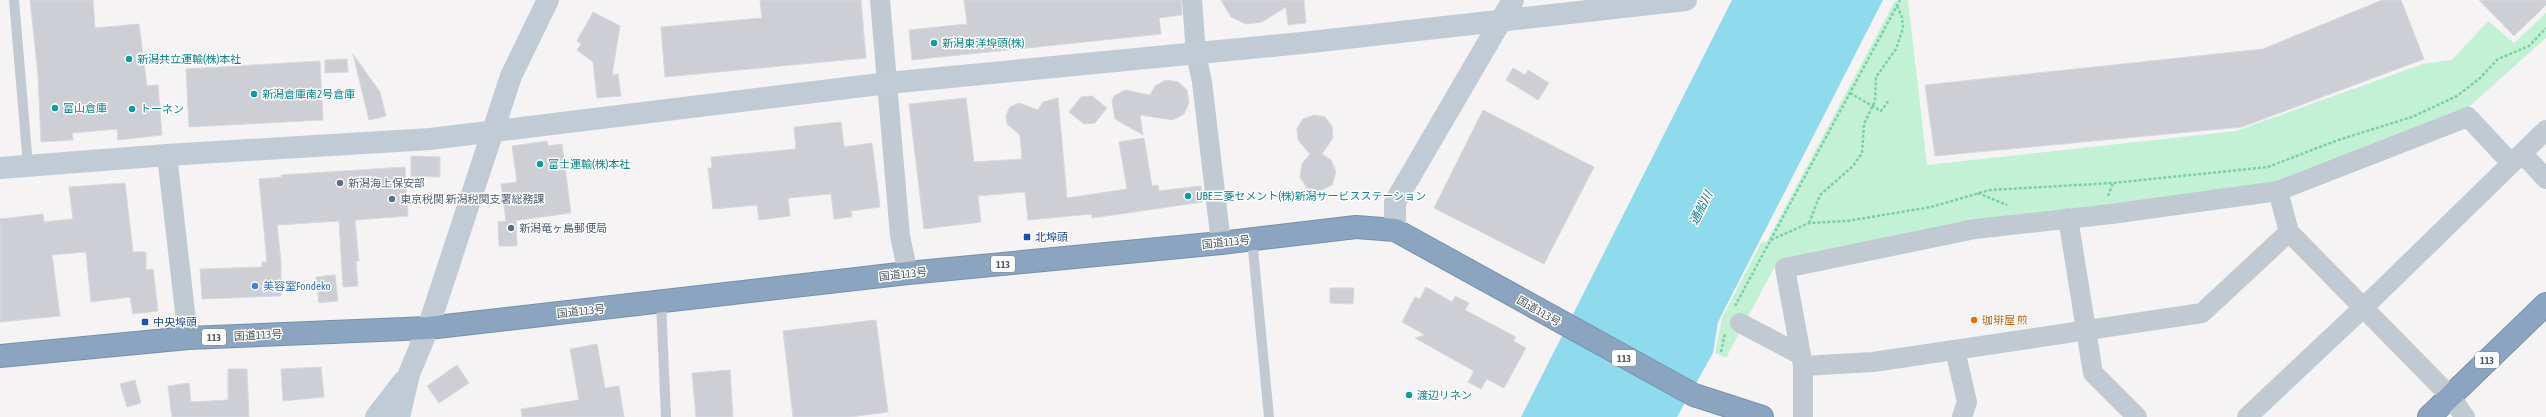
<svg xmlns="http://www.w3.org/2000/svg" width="2546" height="417" font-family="'Asap Condensed','Noto Sans JP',sans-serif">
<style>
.green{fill:#c3f1d5}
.water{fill:#90daee}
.building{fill:#cdcfd5;stroke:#d7d9de}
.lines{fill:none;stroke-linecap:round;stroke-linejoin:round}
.highway-casing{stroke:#7690ad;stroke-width:24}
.path{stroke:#7ad0a6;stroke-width:2.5;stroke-dasharray:3 2;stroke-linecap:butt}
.lane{stroke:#c1cad2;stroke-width:10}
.street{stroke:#c1cad2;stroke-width:20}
.secondary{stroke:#c1cbd6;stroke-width:22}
.highway{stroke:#8ba5c1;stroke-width:22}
.culture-dot{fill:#0f9aa8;stroke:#fff;stroke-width:1.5}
.service-dot{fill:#5c6f8a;stroke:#fff;stroke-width:1.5}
.transit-dot{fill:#1a4fb4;stroke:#fff;stroke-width:1.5}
.shop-dot{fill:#3f7fe0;stroke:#fff;stroke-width:1.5}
.food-dot{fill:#e8710a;stroke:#fff;stroke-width:1.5}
.labels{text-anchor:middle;stroke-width:3;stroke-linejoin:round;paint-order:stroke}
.shield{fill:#fff;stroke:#808990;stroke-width:1}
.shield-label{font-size:10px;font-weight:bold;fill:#4a5661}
.culture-label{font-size:11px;fill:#0d838f;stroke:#fff;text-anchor:start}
.service-label{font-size:11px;fill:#4e5e75;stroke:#fff;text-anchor:start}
.transit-label{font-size:11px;fill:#164399;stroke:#fff;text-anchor:start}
.street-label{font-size:11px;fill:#4a5661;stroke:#fff}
.shop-label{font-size:11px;fill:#366cbe;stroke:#fff;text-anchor:start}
.food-label{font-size:11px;fill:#c56008;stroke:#fff;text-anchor:start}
.water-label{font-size:12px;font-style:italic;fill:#0c7c9b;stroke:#fff}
</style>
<rect width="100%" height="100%" fill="#f5f3f3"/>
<path class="green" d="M1908,0L1927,165L2236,131L2423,64L2452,60L2488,21L2514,43L2546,13V38L2461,114L2271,188L1785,259L1775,266L1726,358L1715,353L1722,318L1762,241L1766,243L1895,1Z"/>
<path class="water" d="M1732,0H1883L1718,322L1713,353L1677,417H1521Z"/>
<path class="building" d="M30,0H93L95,28L139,24L147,86L158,85L162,135L118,140L117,129L72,133L73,140L41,142L38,75Z
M760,0H861L866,58L665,77L661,27L762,18Z
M964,0H1181L1182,15L1159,18L1161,34L912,60L909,30L967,24Z
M1221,0H1304L1306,23L1288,25L1286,7L1262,22L1246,24L1231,17Z
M2382,0H2401L2424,59L2242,127L1935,156L1925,85L2263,49Z
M2479,0H2546V5L2514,36Z
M593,12L620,26L612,75L618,74L621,96L597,98L593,62L577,50L581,44L577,41Z
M353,54L380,92L386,116L369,120Z
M347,59L348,72L325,73V60Z
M320,61L323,120L189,127L186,69Z
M1513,68L1525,75L1528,70L1549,83L1538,100L1506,80Z
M1166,80L1178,82L1187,90L1189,103L1184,114L1173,120L1140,115L1143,135L1115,119L1112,101L1114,96L1125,90L1150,95L1155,86Z
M1092,96L1107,108L1095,123L1084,124L1069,112L1081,97Z
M966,98L974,162L1022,159L1020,135L1007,124L1006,115L1010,107L1019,103L1038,110L1043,102L1058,98L1067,198L1127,189L1119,142L1144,138L1152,186L1158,185L1159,191L1201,186L1203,202L1092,218V214L1028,220L1025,192L978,196L981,222L924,229L909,104Z
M1483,110L1594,167L1544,264L1434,208Z
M1314,115L1325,117L1332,126L1333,138L1322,154L1331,160L1336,172L1332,185L1320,191L1307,188L1300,177L1302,164L1310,154L1298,140L1297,128L1303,119Z
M841,122L844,147L872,143L880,207L851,211L852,217L834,219L831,194L788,198L790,216L759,220L757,205L713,209L708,168H712L711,157L796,149L794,127Z
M547,141L548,146L562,144L571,213L512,221H516L517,246H499L498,222L506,221L501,184L517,182L512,146Z
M411,156L440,157V177L411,176Z
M405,167L408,216L355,220L359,261H356L358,286L343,287L339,221L277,225L281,261V296L202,299L200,269L262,267V262H267L259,179L282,177L281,175Z
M125,183L133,252H146V270L153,269L158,311L133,314L130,297L91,302L86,252L52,255L60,316L0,322V219L43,214L44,222L73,219L69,187Z
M335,275L338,301L319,303L316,277Z
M1426,287L1452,302L1455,296L1469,303L1465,310L1516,337L1513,341L1526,348L1504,388L1487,379L1481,389L1468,382L1474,371L1415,338L1425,335L1402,322L1415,297L1420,299Z
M1330,288H1354L1353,304L1330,303Z
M876,320L888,412L850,417H793L783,331Z
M597,344L605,388L619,386L624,417H522L521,409L579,400L570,349Z
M457,365L469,383L439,403L427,386Z
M321,367L324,397L283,401L281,369Z
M228,369H247L249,417H172L168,386L189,383L191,402L228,400Z
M730,370L733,417H696L692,373Z
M135,380L141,403L127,407L120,384Z"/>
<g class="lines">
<g class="highway-casing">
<path id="highway" d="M0,356L188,338L428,328L908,273L1221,243L1356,227L1395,230L1694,395L1762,417
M2429,417L2546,304"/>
</g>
<path class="path" d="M1850,93L1881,111L1889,100
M1978,193L2007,205
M2108,196L2113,183
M1809,223L1820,195L1853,166L1862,153L1864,124L1875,101L1876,77L1896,49L1903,28L1902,17L1897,6
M1771,240L1809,223L1847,221L1931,207L1990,190L2113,183L2268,167L2338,140L2412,117L2457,96L2480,78L2498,59L2529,46L2546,28
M1735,306L1900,0
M1721,352L1725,333"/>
<path class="lane" d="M14,0L28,165
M1252,239L1269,417
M661,302L666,417"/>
<path class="street" d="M880,0L900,236L908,273
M1192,0L1196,54L1202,82L1221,243
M2522,153L2546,179
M167,155L188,338
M2278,191L2289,232L2450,396L2465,417
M2068,218L2093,373L2137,417
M1740,323L1801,355
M1955,350L1967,402L1962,417
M1803,366L1873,362L2202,313L2289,232
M1803,417V366L1785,268L1975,229L2111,214L2278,191L2468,117L2511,163
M2247,417L2364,307L2546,130"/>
<path class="secondary" d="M0,168L167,155L430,139L888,83L1302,43L1686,0
M1395,230V202L1513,0
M376,417L403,382
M399,417L409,374L428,328L511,76L548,0"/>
<use href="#highway" class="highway"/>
</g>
<g class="culture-dot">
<circle cx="934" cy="43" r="4"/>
<circle cx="129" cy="59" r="4"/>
<circle cx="254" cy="94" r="4"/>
<circle cx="55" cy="108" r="4"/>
<circle cx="132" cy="109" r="4"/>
<circle cx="540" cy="164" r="4"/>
<circle cx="1188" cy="196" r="4"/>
<circle cx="1409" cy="395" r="4"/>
</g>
<g class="service-dot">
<circle cx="340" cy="183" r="4"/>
<circle cx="392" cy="199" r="4"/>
<circle cx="511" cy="228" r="4"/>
</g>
<g class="transit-dot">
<rect x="1023" y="233" width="8" height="8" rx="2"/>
<rect x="141" y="318" width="8" height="8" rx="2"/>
</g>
<circle class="shop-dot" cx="255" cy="286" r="4"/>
<circle class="food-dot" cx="1974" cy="320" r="4"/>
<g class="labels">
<g class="shield">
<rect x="991" y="256" width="24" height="16" rx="3"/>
<rect x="202" y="329" width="24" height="16" rx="3"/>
<rect x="1612" y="350" width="24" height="16" rx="3"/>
<rect x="2475" y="352" width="24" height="16" rx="3"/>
</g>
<g class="shield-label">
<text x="1003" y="268">113</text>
<text x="214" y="341">113</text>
<text x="1624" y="362">113</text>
<text x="2487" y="364">113</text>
</g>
<g class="culture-label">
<text x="942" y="47">新潟東洋埠頭(株)</text>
<text x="137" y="63">新潟共立運輸(株)本社</text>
<text x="262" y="98">新潟倉庫南2号倉庫</text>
<text x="63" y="112">富山倉庫</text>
<text x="140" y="113">トーネン</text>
<text x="548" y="168">富士運輸(株)本社</text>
<text x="1196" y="200">UBE三菱セメント(株)新潟サービスステーション</text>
<text x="1417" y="399">渡辺リネン</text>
</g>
<g class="service-label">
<text x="348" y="187">新潟海上保安部</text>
<text x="400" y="203">東京税関 新潟税関支署総務課</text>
<text x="519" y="232">新潟竜ヶ島郵便局</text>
</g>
<g class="transit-label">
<text x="1035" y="241">北埠頭</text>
<text x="153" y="326">中央埠頭</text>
</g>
<g class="street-label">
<text transform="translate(1226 242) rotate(-6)" y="4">国道113号</text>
<text transform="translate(903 274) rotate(-6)" y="4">国道113号</text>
<text transform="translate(581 311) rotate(-6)" y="4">国道113号</text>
<text transform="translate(1539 311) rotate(30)" y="4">国道113号</text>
<text transform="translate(258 335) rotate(-3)" y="4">国道113号</text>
</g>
<g class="shop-label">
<text x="263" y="290">美容室Fondeko</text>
</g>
<g class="food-label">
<text x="1982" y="324">珈琲屋 煎</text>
</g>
<g class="water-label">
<text transform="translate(1701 208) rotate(-63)" y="4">通船川</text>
</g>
</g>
</svg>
